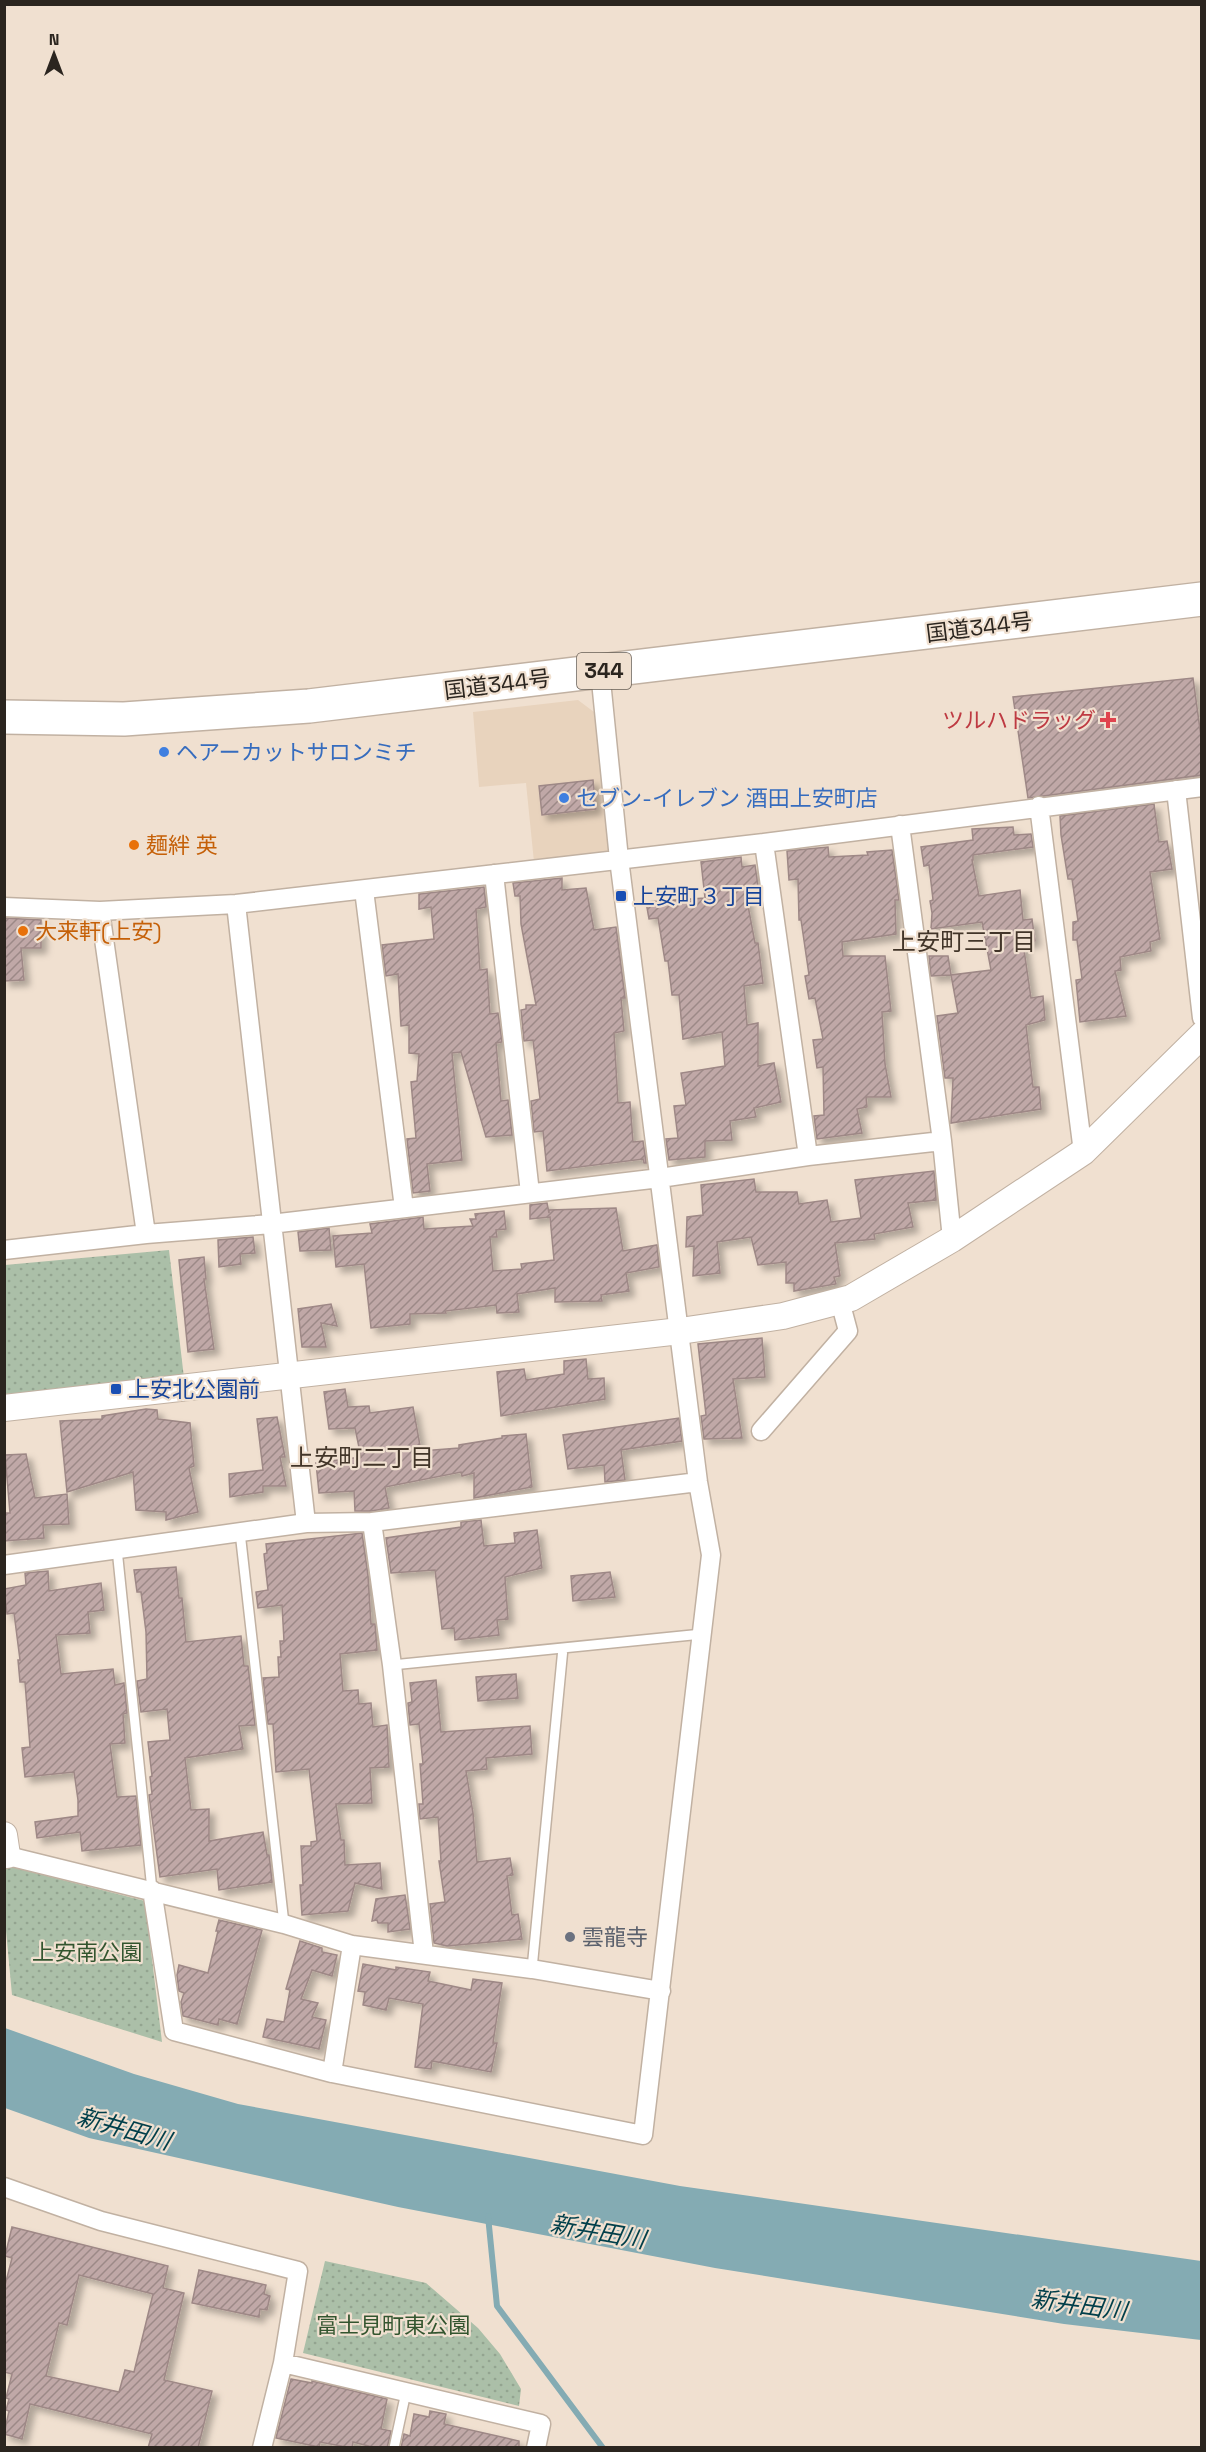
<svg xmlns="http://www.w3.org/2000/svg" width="1206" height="2452" font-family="'Space Grotesk','Noto Sans JP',sans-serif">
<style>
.built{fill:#e8d3bd}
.grass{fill:url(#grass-dots)}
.water{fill:#84abb3}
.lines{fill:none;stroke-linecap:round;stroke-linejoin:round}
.stream{stroke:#84abb3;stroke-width:6}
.building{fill:url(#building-hatch);stroke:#9e8886;stroke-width:1.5;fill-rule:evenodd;filter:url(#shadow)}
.lane-casing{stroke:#c1b1a2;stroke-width:12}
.street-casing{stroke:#c1b1a2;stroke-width:21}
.secondary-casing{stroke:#c1b1a2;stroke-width:28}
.highway-casing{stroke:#c1b1a2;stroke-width:36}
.lane{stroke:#fff;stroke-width:9}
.street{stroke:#fff;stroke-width:18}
.secondary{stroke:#fff;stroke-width:26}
.highway{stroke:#fff;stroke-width:33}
.health-dot{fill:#e0444e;stroke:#f0e0d0;stroke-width:2}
.shop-dot{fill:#3f7fe0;stroke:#f0e0d0;stroke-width:2}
.food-dot{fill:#e8710a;stroke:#f0e0d0;stroke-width:2}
.transit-dot{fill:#1a4fb4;stroke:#f0e0d0;stroke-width:2}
.worship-dot{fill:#6b7280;stroke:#f0e0d0;stroke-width:2}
.labels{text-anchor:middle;stroke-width:4.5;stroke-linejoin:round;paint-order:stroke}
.shield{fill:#f0e0d0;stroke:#665d54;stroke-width:1.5}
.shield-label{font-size:21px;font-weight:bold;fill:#2b251f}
.street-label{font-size:22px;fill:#2b251f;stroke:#f0e0d0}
.health-label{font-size:22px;fill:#be3a42;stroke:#f0e0d0;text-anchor:end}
.shop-label{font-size:22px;fill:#366cbe;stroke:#f0e0d0;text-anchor:start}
.food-label{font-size:22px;fill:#c56008;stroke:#f0e0d0;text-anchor:start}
.transit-label{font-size:22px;fill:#164399;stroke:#f0e0d0;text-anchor:start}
.worship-label{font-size:22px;fill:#5b616d;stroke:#f0e0d0;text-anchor:start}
.park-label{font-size:22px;fill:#33552f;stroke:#f0e0d0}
.neighbourhood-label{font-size:24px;fill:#423529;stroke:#f0e0d0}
.water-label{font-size:24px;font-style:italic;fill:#013f4a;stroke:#f0e0d0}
</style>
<defs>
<pattern id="grass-dots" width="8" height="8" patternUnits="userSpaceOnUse" patternTransform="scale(1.5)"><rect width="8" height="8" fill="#abbfa8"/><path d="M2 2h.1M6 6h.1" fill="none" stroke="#93a490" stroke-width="1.8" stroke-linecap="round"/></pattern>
<pattern id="building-hatch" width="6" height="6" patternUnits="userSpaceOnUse" patternTransform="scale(1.5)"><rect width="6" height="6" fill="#c0a8a7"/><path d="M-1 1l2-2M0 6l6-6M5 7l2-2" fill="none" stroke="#9c8987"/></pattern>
<filter id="shadow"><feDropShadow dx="5.5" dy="5.5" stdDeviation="3" flood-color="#0004"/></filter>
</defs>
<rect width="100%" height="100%" fill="#f0e0d0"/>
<path class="built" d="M578,700L598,715L612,846L602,855L534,862L526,783L479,787L473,712Z"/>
<path class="grass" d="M169,1250L184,1378L5,1394V1265Z
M4,1865L145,1901L162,2042L12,1995L5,1920Z
M325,2261L426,2283L478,2328L500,2354L521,2389L519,2406L303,2353Z"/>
<path class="water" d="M5,2028L134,2074L238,2104L680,2186L1201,2261V2340L1064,2324L715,2268L398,2207L89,2138L5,2108Z"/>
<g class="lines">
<path class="stream" d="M488,2216L497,2306L603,2448"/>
</g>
<path class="building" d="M1193,678L1202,744V775L1028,798L1013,697Z
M593,780L596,809L542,815L539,786Z
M1154,804L1159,842L1167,841L1172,869L1150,872L1160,939L1150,942L1151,951L1120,957L1121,970L1115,971L1126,1016L1080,1022L1076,980L1082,979L1077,940H1073V922L1078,921L1072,879H1068L1061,835L1060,816Z
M1013,827L1014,835L1031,834L1033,847L973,855V860H972L979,896L1020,890L1023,920L1032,919L1035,941L1023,943L1031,998L1043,996L1045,1020L1026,1025L1033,1087H1039L1041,1109L951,1123L953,1078H945L937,1016L958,1013L951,975L991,970L982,922L931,929L932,913L930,901L933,900L929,865L924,866L921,847L973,840L972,829Z
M828,847L829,857L868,855L867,852L892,850L899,900H895L896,934L842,942L843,956H885L891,1011L882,1012L885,1064L891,1097H866L867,1107L857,1109L862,1133L817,1139L814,1116L824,1115L823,1067L817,1068L813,1040L823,1039L815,998L809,999L805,976L809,975L801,920H799L798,879L789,880L787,851Z
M741,857L742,867L755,865L759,894L746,895L755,943H758L763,983L744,986L747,1025L758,1023V1066L774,1063L781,1102L754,1108L756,1117L730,1121L732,1140L705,1141V1157L669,1160L666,1139L678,1138L674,1106L686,1105L681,1073L725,1066L722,1032L683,1039L679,995H672L668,961H665L658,918L649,919L646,902L705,898L701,862Z
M562,878V890L586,888L594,930L616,927L625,998H621L624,1031L614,1033L618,1103L630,1102L633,1142L643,1141L646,1163H644L643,1159L547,1171L543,1131L534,1132L531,1101L540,1099L533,1040L524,1041L521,1010L526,1009V1005H536L521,924L520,896H515L513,883Z
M484,887L486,907L476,909L480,970L487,969L490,1014L498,1013L502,1042L496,1043L501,1101L508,1100L512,1135L486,1137L461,1052L452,1053L462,1160L427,1164L430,1191L413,1193L407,1139L416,1138L411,1082L417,1081L419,1054L409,1053V1025L401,1026L398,974L386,976L382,945L434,939L431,907L419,909V894Z
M4,918L41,920V948H21L24,980L4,981Z
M929,956H948L951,975L931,976Z
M934,1171L936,1200L908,1203L913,1227L874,1234L875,1239L835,1243L840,1276L834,1277L836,1284L794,1291V1283H786V1262L758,1265L751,1237L717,1242L720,1273L693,1276L694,1246L686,1247L687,1217L703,1215L701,1185L754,1179L756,1192H797L799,1204L827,1200L831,1222L861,1218L855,1180Z
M547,1203L549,1213V1210L616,1208L623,1251L657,1245L659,1267L626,1273L629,1291L601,1295L602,1301L555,1302V1288L517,1294L519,1312L497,1313L496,1305L445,1311L446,1313L410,1314V1324L371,1328L364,1264L336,1267L333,1236L372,1233L370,1224L423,1217L424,1229L473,1226L470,1219H476L475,1214L504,1211L506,1229L496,1230L497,1237H490L493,1271L522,1269L521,1264L554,1260L550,1217L530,1219V1205Z
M329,1228L331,1250L300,1251L298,1232Z
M253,1237L255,1253L240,1254L241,1264L219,1267L218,1240Z
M204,1257L206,1279H204L214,1349L188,1352L179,1260Z
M331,1304L337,1326L321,1323L326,1347H302L298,1309Z
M762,1338L765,1377L733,1379L742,1438L704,1439L701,1416L706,1415L698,1344Z
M586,1359L588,1379L604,1378L605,1399L501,1416L497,1372L524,1369L526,1380L564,1374V1361Z
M345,1389L348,1407L369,1406L370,1413L413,1407L421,1451L459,1448V1445L502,1438V1436L526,1434L532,1487L474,1498V1473L462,1476L461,1472L385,1487L389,1508L371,1511H355L354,1491L319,1493L316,1463L361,1457L355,1428L329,1429L324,1392Z
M146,1409L157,1410L158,1419L190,1423L194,1466L189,1468L198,1512L166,1520V1512L136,1510L133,1472L67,1492L60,1421L102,1419V1416Z
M277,1417L285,1457H280L286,1486H263V1492L230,1497L229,1474L263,1470L257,1419Z
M679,1418L682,1441L621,1450L625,1480L605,1482L604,1465L568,1469L563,1435Z
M26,1454L35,1498L67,1494L69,1524L43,1525L44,1538L4,1541V1513H10L5,1455Z
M481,1520L484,1546L515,1543L514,1533L537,1530L542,1568L505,1577L508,1619L497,1620L499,1635L455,1640L454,1628L442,1629L435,1570L391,1573L386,1538L461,1527V1522Z
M362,1533L368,1576L371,1624H375L377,1650L340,1654L343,1691L358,1690L359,1704L371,1703L373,1727L387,1725L389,1767L370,1768L372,1803L336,1804L341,1840H344L345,1865L380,1863L382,1889L355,1883L348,1911L302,1915L300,1885H303L301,1846H311V1842L317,1841L309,1769L276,1772L273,1724H268L263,1678L279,1677L278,1657H281L280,1641H284L282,1605L258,1608L256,1592L268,1590L264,1554L267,1553L266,1544Z
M176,1567L179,1598H182L186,1642L241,1636L244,1666H248L255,1725L239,1726L243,1749L185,1758L191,1810L209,1809V1841L263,1832L267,1855H269L272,1882L219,1890L217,1869L160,1877L149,1795L152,1794L150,1777L152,1776L148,1742L170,1740L167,1709L141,1712L137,1681L147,1679L146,1632L141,1592H137L134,1570Z
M48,1571L49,1591L101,1583L104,1610L88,1612L90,1633L56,1635L61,1674L113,1669L115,1685L124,1683L127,1713L123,1714L125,1743L110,1744L117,1797L136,1796L141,1845L82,1851L80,1832L37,1838L35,1822L78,1816V1800L74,1772L25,1777L22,1748L30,1747L25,1682H20L18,1660H20L14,1613L7,1614L4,1589L26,1585L25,1573Z
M610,1572L615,1597L573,1601L571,1576Z
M516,1674L518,1698L478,1701L476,1677Z
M436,1680L441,1732L530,1726L532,1754L486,1758L487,1769L466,1771L473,1813L477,1862L510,1858L513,1875L507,1876L512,1915L518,1914L522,1939L447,1946L434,1943L430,1904L445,1902L439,1861H441L438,1817L420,1819L419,1804H423L420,1764H423L419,1724L410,1725L408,1703L412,1702L410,1683Z
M405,1895L410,1929L388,1932V1923H378L377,1920L372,1921L376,1899Z
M219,1920L262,1930L237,2024L219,2019L218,2025L183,2016L181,2002L184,1993L179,1991L177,1975L179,1965L208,1973L218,1931H216Z
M300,1941L322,1948V1952L337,1955L332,1976L312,1970L301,1999L318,2003L312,2017L326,2020L319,2049L263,2037L267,2019L284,2022L290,1990L286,1989Z
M363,1964L396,1970V1967L430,1972L428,1981L471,1990L473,1979L502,1983L493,2043H497L491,2072L432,2061L431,2069L415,2067L423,2004L389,1998L386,2010L363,2005L365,1992L358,1991Z
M12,2227L168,2266L163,2288L184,2293L164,2380L212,2391L198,2448H148L152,2434L30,2404L22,2439L4,2434L9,2411L6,2410L9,2399L6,2398L12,2374L4,2372V2289L12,2258L5,2256ZM79,2275L153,2294L134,2372L125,2370L119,2392L46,2376L59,2323L67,2325Z
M199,2270L266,2285L264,2294L270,2296L267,2310L260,2309L259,2317L192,2303Z
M291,2379L312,2383V2381L387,2399L381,2429L391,2431L387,2448H376L353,2442L352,2448L320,2442L319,2447L276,2438Z
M430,2411L446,2414L444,2424L519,2441V2448H401L404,2434L410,2436L414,2414L429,2417Z"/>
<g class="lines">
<g class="lane-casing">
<path id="lane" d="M240,1532L284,1924
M117,1549L152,1890
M392,1665L702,1634
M532,1969L563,1648
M394,2448L406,2392"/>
</g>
<g class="street-casing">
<path id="street" d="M1176,790L1202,1018
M1039,806L1083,1152
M900,825L942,1141L952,1239
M764,843L808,1156
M494,874L530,1193
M364,890L404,1208
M236,904L306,1523
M4,907L100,911L236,904L764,843L1202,787
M100,911L146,1234
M4,1250L146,1234L271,1224L660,1178L808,1156L942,1141
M761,1431L848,1331L840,1301
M372,1522L392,1665L424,1954
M4,1565L306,1523L372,1522L698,1482
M4,1855L284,1924L352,1945L532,1969L661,1991
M152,1890L174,2031L332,2073L643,2135L711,1555L698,1482L619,859L600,671
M332,2073L352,1945
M4,2187L101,2221L298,2271L283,2363L262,2448
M283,2363L541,2424L536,2448"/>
</g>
<g class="secondary-casing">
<path id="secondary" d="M4,1408L680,1331L783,1316L851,1298L952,1239L1083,1152L1202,1035
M4,1835L7,1855"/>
</g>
<g class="highway-casing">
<path id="highway" d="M4,717L124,719L309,706L1202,599"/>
</g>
<use href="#lane" class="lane"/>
<use href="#street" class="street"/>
<use href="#secondary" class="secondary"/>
<use href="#highway" class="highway"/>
</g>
<path class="health-dot" d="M1105 711h6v6h6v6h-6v6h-6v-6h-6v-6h6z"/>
<g class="shop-dot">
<circle cx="164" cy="752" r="6"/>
<circle cx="564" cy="798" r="6"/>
</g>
<g class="food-dot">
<circle cx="134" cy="845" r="6"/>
<circle cx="23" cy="931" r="6"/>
</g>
<g class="transit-dot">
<rect x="615" y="890" width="12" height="12" rx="3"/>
<rect x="110" y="1383" width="12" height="12" rx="3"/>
</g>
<circle class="worship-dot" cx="570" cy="1937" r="6"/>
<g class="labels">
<rect class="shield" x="577" y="653" width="54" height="36" rx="4.5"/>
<g class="shield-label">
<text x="604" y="678">344</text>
</g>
<g class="street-label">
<text transform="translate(979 627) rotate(-7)" y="8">国道344号</text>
<text transform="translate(497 684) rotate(-7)" y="8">国道344号</text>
</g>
<g class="health-label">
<text x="1096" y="728">ツルハドラッグ</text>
</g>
<g class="shop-label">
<text x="176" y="760">ヘアーカットサロンミチ</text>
<text x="576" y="806">セブン-イレブン 酒田上安町店</text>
</g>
<g class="food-label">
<text x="146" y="853">麺絆 英</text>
<text x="35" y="939">大来軒(上安)</text>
</g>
<g class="transit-label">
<text x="633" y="904">上安町３丁目</text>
<text x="128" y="1397">上安北公園前</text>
</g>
<g class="worship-label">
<text x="582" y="1945">雲龍寺</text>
</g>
<g class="park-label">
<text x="87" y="1960">上安南公園</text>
<text x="393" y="2333">富士見町東公園</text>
</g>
<g class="neighbourhood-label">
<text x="964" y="950">上安町三丁目</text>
<text x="362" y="1466">上安町二丁目</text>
</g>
<g class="water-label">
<text transform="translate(124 2129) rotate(16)" y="8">新井田川</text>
<text transform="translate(598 2232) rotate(10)" y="8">新井田川</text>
<text transform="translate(1079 2305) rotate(8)" y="8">新井田川</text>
</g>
</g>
<rect width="1206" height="2452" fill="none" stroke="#2b251f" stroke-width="12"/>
<g transform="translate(54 54)" stroke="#f0e0d0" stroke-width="4.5" paint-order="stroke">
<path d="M0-4.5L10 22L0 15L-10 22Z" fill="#2b251f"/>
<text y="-9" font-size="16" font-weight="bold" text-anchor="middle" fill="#2b251f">N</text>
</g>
</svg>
